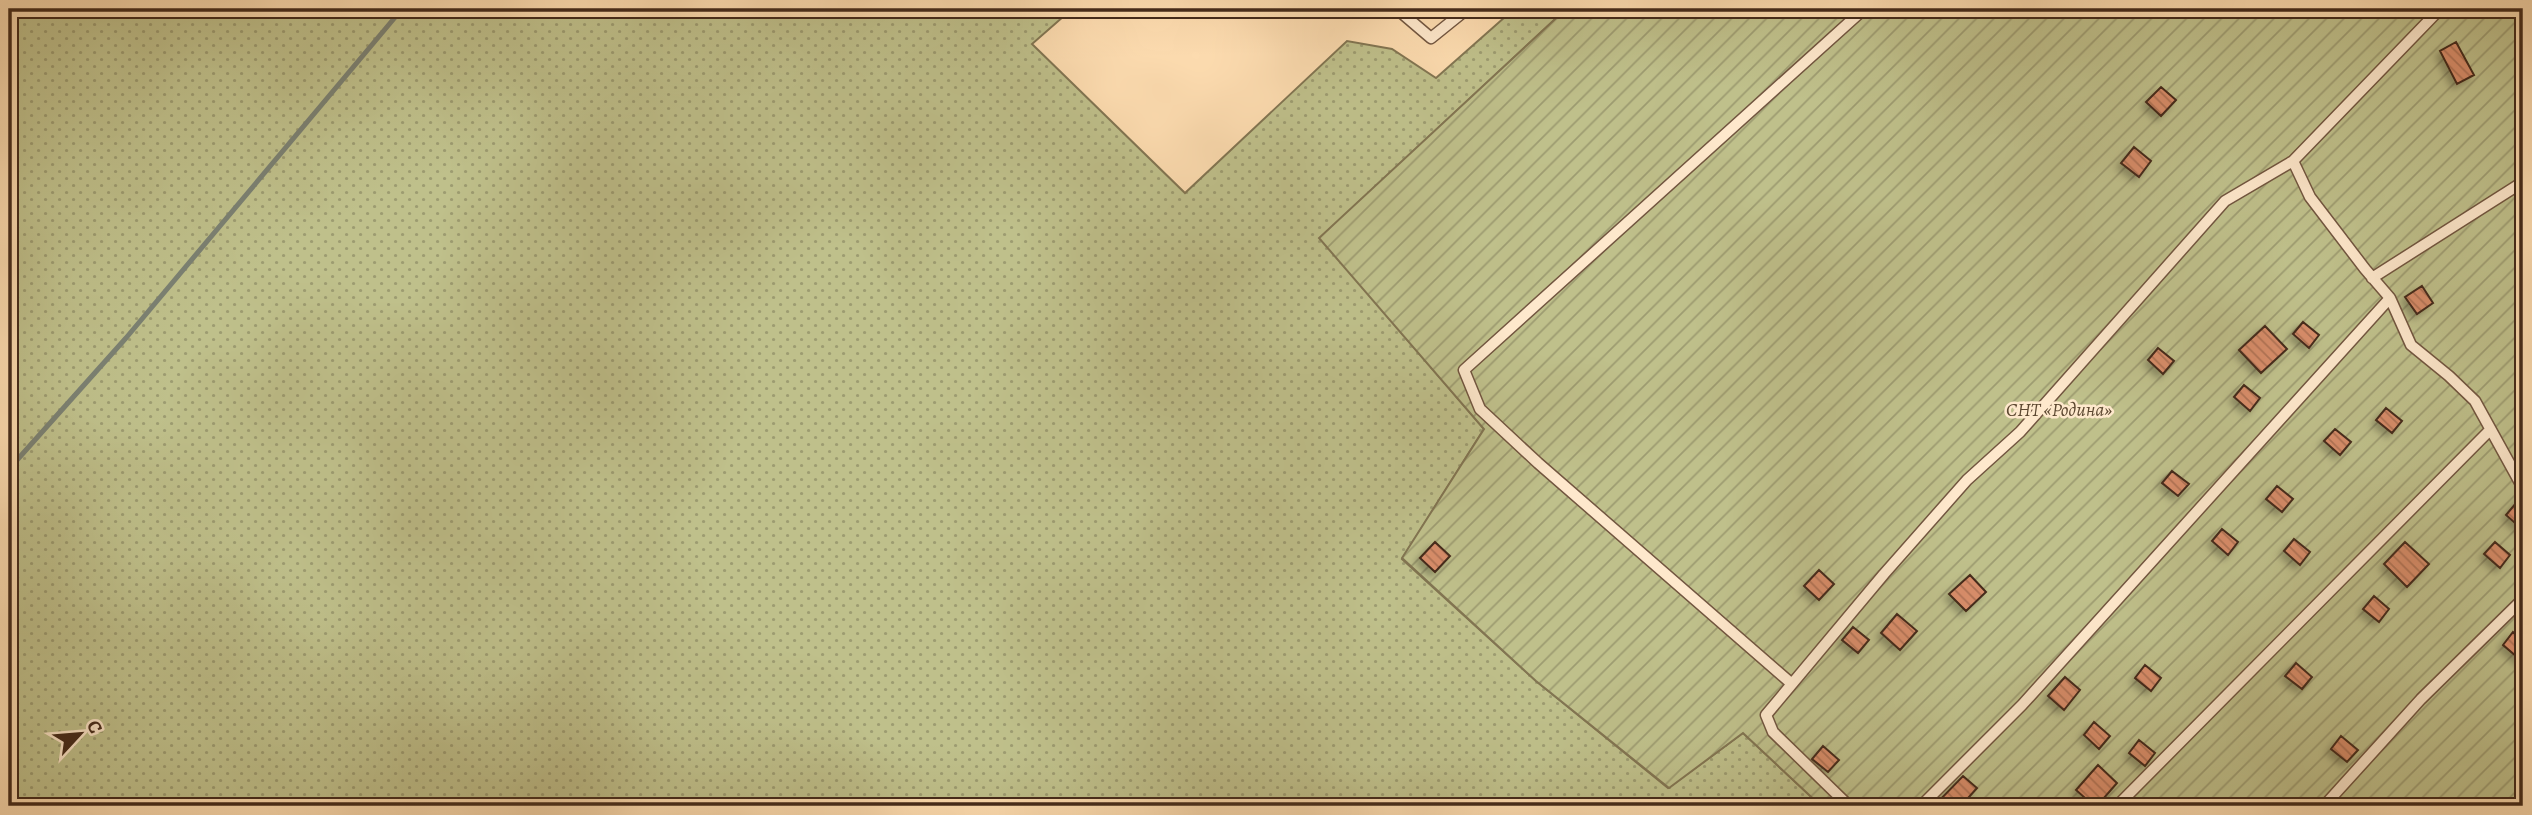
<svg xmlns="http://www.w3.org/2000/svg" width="2532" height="815" font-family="Alegreya,serif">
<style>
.grass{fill:url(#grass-dots);stroke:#827552;stroke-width:2}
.garden{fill:url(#garden-furrows);stroke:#827552;stroke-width:2}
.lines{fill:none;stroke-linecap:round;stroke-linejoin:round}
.stream{stroke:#7b8173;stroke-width:5}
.building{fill:url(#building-back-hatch);stroke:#442a1a;stroke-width:2;filter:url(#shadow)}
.lane-casing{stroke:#725640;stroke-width:13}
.lane{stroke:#fee8cc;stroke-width:10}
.labels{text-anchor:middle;stroke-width:5;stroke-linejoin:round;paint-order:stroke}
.park-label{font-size:19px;font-style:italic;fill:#5d4831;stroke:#fee8cc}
</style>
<defs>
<pattern id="grass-dots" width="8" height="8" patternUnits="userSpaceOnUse" patternTransform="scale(1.75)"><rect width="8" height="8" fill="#bfc08b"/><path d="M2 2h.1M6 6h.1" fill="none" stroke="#9d9c71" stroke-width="1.8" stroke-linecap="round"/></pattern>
<pattern id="garden-furrows" width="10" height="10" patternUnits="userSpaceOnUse" patternTransform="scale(1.75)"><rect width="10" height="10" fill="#bfc08b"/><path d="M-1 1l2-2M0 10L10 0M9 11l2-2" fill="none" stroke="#9d9c71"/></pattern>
<pattern id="building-back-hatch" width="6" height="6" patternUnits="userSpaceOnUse" patternTransform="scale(1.75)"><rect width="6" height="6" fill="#d88d6a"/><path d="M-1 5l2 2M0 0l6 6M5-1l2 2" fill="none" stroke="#b17356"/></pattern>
<filter id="shadow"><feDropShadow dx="-4.5" dy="4.5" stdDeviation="3.5" flood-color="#0004"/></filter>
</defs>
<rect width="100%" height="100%" fill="#fddcb0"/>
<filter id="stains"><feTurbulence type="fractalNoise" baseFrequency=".00286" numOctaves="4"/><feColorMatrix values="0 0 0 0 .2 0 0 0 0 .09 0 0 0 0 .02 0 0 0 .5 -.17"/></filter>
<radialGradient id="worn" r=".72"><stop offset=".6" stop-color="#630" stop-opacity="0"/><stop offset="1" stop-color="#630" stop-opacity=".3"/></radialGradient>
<path class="grass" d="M9,9H1072L1032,44L1185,193L1347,41L1392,49L1436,78L1514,9H1566L1320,238L1484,429L1402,559L1536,681L1668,788L1743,733L1821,806H9Z"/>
<path class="garden" d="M1566,9H2523V806H1821L1743,733L1669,788L1536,681L1402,558L1484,429L1319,238Z"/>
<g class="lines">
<path class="stream" d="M9,469L126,338L402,9"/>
</g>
<path class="building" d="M2456,42L2474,75L2457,84L2440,51Z
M2161,87L2176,100L2161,116L2146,102Z
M2134,147L2151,161L2139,177L2121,163Z
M2422,286L2433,303L2417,314L2405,297Z
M2303,322L2319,335L2309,348L2293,334Z
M2265,326L2287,349L2261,373L2239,350Z
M2158,348L2174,361L2163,374L2148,360Z
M2244,385L2260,398L2250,411L2234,397Z
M2386,408L2402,421L2392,433L2376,420Z
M2335,429L2351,442L2340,455L2324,441Z
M2172,471L2189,484L2178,496L2162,483Z
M2277,486L2293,499L2282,512L2266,499Z
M2522,496H2523V530L2506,515Z
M2222,529L2238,542L2228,555L2212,541Z
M2294,539L2310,552L2300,565L2284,551Z
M1435,542L1450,556L1435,572L1420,558Z
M2405,542L2429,564L2407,587L2384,564Z
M2495,542L2510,555L2500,568L2484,554Z
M1819,570L1834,584L1819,600L1804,586Z
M1970,575L1986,592L1966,611L1949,594Z
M2374,596L2389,609L2379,622L2363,609Z
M1897,614L1917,631L1900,650L1881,633Z
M1853,627L1869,640L1858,653L1842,640Z
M2513,632L2523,640V662L2503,645Z
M2296,663L2312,677L2302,689L2285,676Z
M2145,665L2161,678L2151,691L2135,678Z
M2065,677L2080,690L2064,710L2048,696Z
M2094,722L2110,736L2099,749L2084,735Z
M2341,736L2358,750L2347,762L2331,749Z
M2139,740L2155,753L2145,766L2129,753Z
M1823,746L1839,760L1828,772L1812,759Z
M2098,765L2117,783L2097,806H2094L2076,790Z
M1963,776L1977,788L1961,806H1934Z"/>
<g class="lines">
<g class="lane-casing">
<path id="lane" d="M1397,9L1431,38L1467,9
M2372,278L2523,182
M2390,298L2411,345L2449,376L2475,401L2523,488
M1792,684L1538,463L1480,409L1464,370L1864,9
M1849,806L1773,732L1766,715L1884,574L1967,480L2020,432L2225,201L2293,161L2440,9
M1921,806L2022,705L2390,298L2365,269L2310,197L2293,161
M2117,806L2490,430
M2324,806L2421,699L2523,599"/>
</g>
<use href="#lane" class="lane"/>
</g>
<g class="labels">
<g class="park-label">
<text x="2059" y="416">СНТ «Родина»</text>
</g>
</g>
<rect width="2532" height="815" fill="none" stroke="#fddcb0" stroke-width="35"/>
<rect x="10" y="10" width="2511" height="794" fill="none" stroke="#442a1a" stroke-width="3.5"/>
<rect x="18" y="18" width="2497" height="780" fill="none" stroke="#442a1a" stroke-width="2"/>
<g transform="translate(80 734) rotate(64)" stroke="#fee8cc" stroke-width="5" paint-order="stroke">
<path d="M0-5L12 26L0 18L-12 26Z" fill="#442a1a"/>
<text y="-10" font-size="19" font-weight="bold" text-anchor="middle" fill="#442a1a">С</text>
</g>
<rect width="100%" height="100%" filter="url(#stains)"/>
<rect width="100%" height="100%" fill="url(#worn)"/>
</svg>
